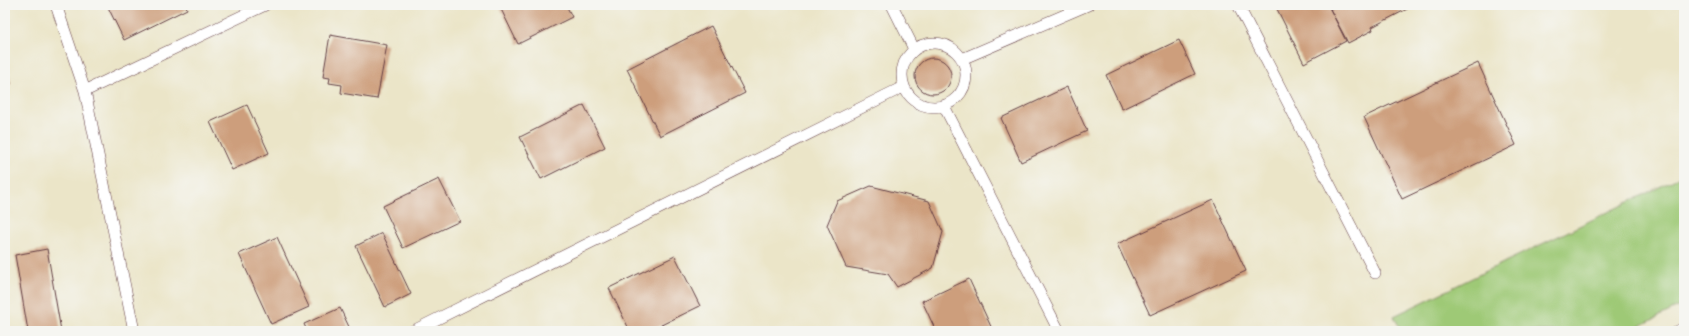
<svg xmlns="http://www.w3.org/2000/svg" width="1689" height="336" font-family="Pangolin,sans-serif">
<style>
.green{fill:#9ec976;stroke:#747450}
.building{fill:#cd9e7c}
.lines{fill:none;stroke-linecap:round;stroke-linejoin:round}
.lane-casing{stroke:#623d43;stroke-width:12}
.lane{stroke:#fff;stroke-width:11}
</style>
<rect width="100%" height="100%" fill="#f6f6f2"/>
<filter id="ink" filterUnits="userSpaceOnUse"><feTurbulence type="fractalNoise" baseFrequency=".025" numOctaves="2"/><feDisplacementMap in="SourceGraphic" scale="8" xChannelSelector="R" yChannelSelector="G"/><feConvolveMatrix kernelMatrix="1 2 1 2 8 2 1 2 1" color-interpolation-filters="sRGB"/></filter>
<filter id="wash" filterUnits="userSpaceOnUse"><feTurbulence type="fractalNoise" baseFrequency=".012" numOctaves="4" result="noise"/><feDisplacementMap in="SourceGraphic" scale="16" xChannelSelector="R" yChannelSelector="G"/><feGaussianBlur stdDeviation="0.9" result="paint"/><feColorMatrix in="noise" values="0 0 0 0 0 0 0 0 0 0 0 0 0 0 0 0 0 1.4 0 .05"/><feComposite in="paint" operator="in"/></filter>
<g filter="url(#wash)">
<rect width="100%" height="100%" fill="#ebe5c8"/>
<path class="green" d="M1684,175V304L1630,331H1401L1394,316Z"/>
<g id="blocks">
<path class="building" d="M107,5H186L187,9L124,40Z
M499,5H566L572,17L518,44Z
M1275,5H1328L1346,41L1304,63Z
M1338,5H1415L1372,27L1373,30L1348,43L1330,9Z
M711,26L745,93L660,136L627,69Z
M330,35L387,45L377,99L341,93L342,85L329,83L330,78L323,77Z
M1179,40L1195,74L1122,109L1106,75Z
M5,54L11,84L5,85Z
M915 76a18 18 0 1 1 36 0a18 18 0 1 1-36 0Z
M1478,63L1516,145L1402,199L1364,117Z
M1067,87L1087,131L1021,162L1001,118Z
M247,105L269,153L232,170L210,122Z
M584,105L605,147L541,179L520,137Z
M439,179L460,221L403,248L383,206Z
M871,186L929,201L943,232L933,268L897,287L888,274L846,267L827,225L837,201Z
M1213,200L1246,271L1150,315L1117,244Z
M382,233L411,294L385,307L356,246Z
M277,237L309,307L271,324L239,254Z
M47,249L61,331H28L15,255Z
M675,256L700,306L649,331H630L609,288Z
M969,279L993,331H936L922,301Z
M340,308L351,331H307L304,324Z"/>
</g>
</g>
<g filter="url(#ink)">
<use href="#blocks" fill-opacity="0" stroke="#623d43" stroke-width="1"/>
<g class="lines">
<g class="lane-casing">
<path id="lane" d="M56,5L85,91L134,331
M892,5L914,49
M1238,5L1375,273
M902 75a32 32 0 1 1 64 0a32 32 0 1 1-64 0Z
M962,59L1088,5
M85,91L265,5
M944,106L1059,331
M413,331L903,87
M1678,331L1684,328"/>
</g>
<use href="#lane" class="lane"/>
</g>
</g>
<rect width="1689" height="336" fill="none" stroke="#f6f6f2" stroke-width="20"/>
</svg>
